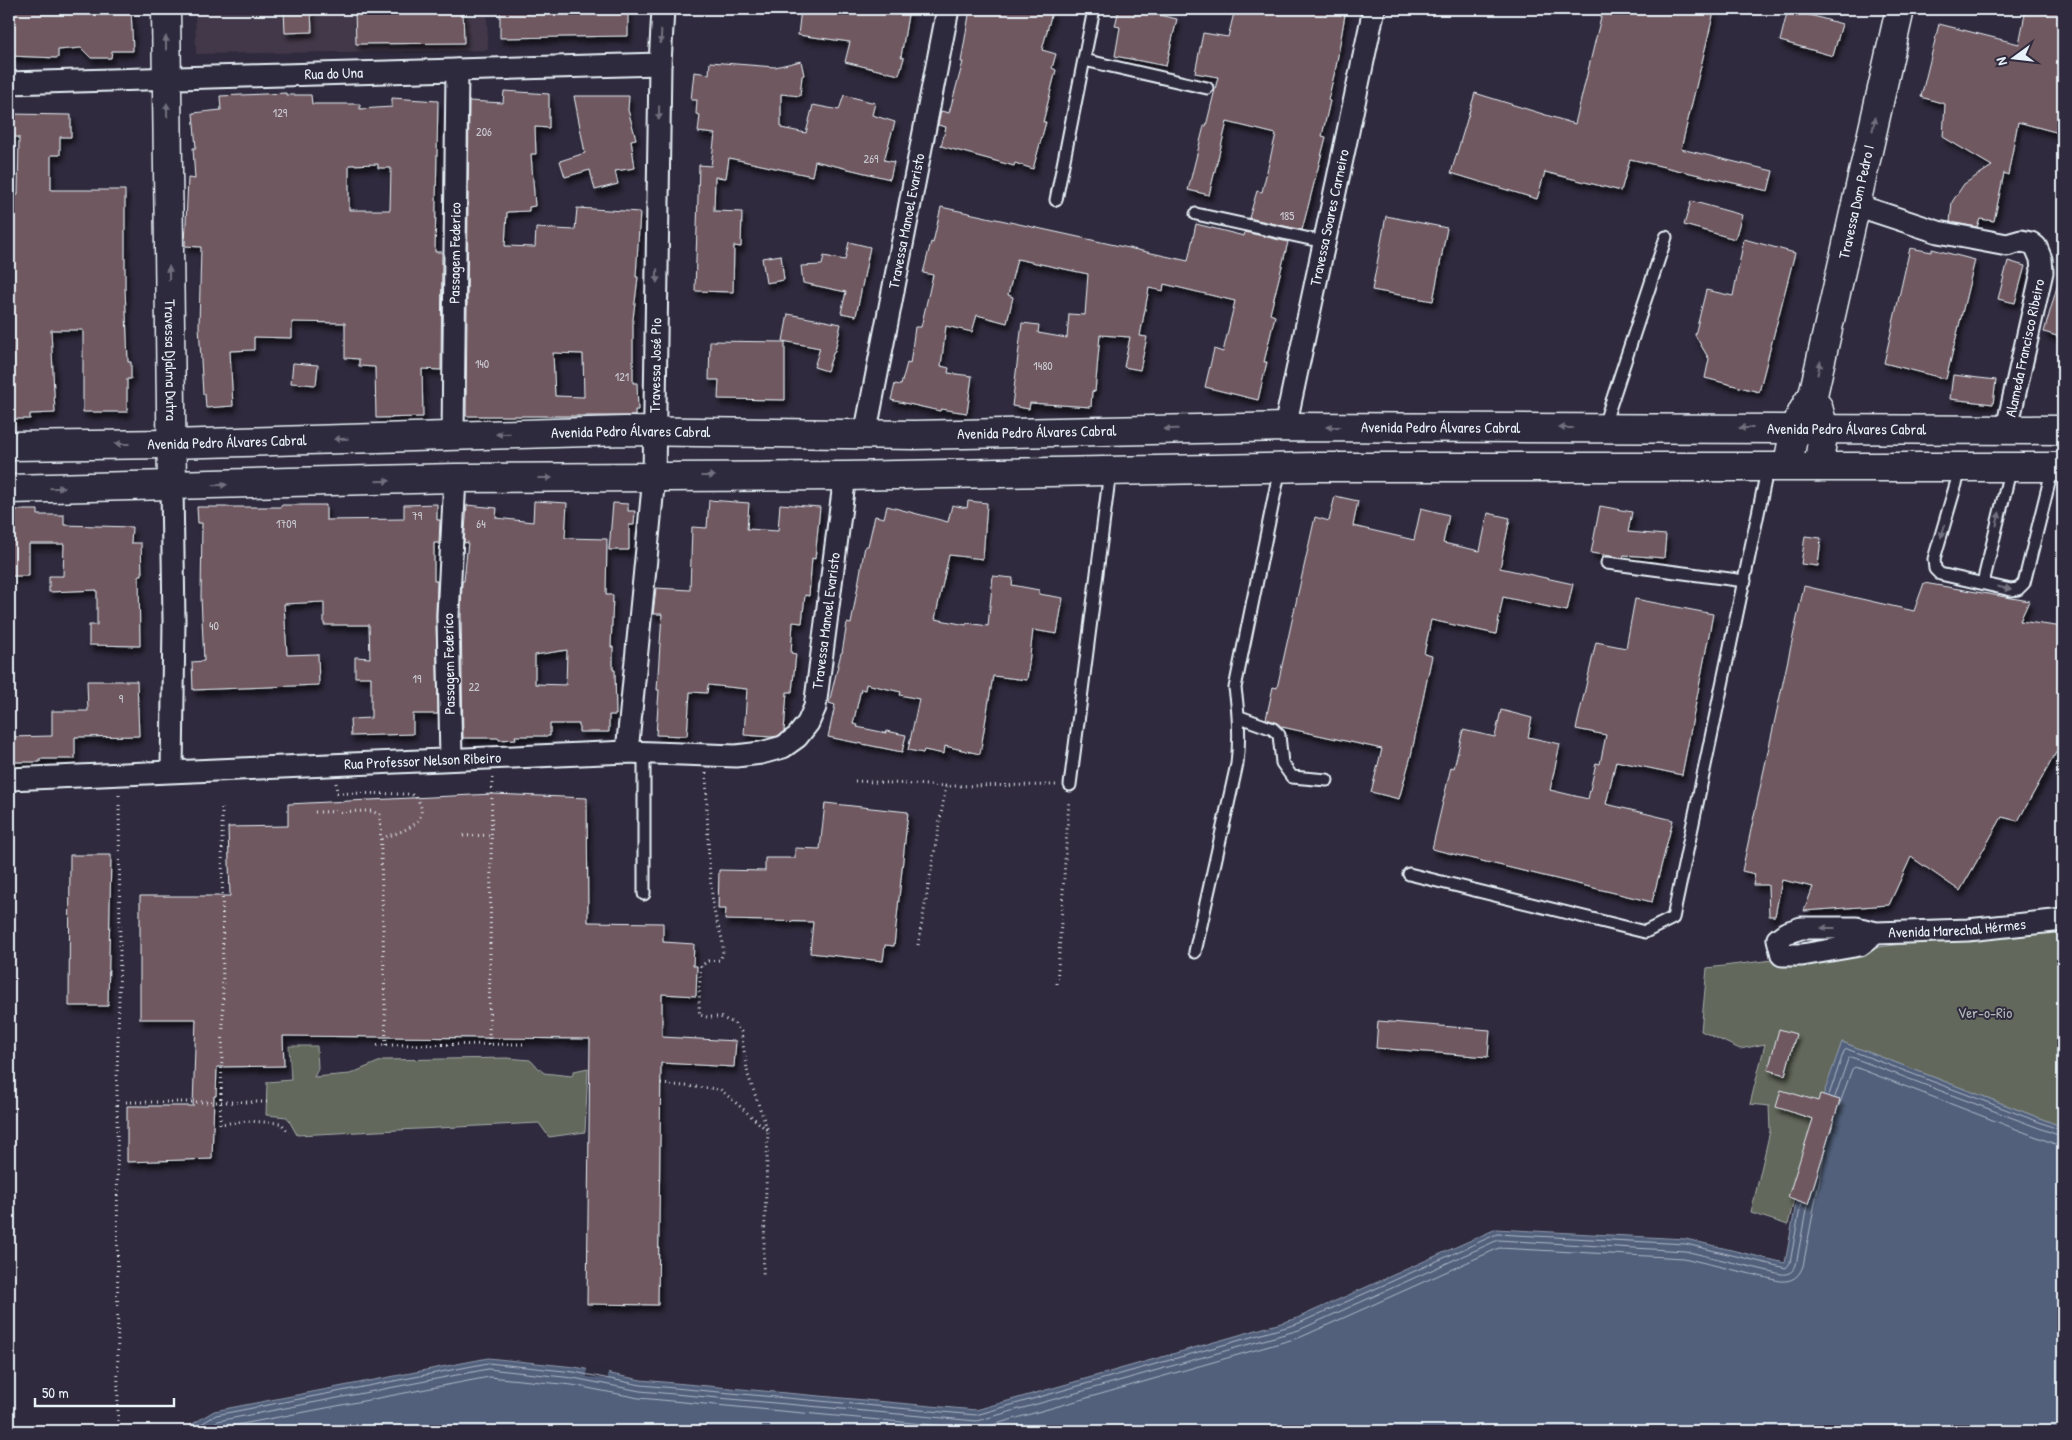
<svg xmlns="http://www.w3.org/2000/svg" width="2072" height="1440" font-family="'Patrick Hand',sans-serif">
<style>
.built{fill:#423848}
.green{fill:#62685b;stroke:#a5acaa}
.water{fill:#53617c;stroke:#8f9bae}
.pier{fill:#2f2a3d}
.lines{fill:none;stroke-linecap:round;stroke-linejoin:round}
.shore{stroke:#acb7c6;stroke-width:1}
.building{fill:#6f5860;stroke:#e8f1f8;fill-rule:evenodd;filter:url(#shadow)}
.lane-casing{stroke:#e8f1f8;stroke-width:15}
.street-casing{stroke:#e8f1f8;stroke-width:25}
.secondary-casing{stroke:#e8f1f8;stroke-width:31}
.primary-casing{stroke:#e8f1f8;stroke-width:31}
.path{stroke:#e8f1f8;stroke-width:3;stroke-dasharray:1 4;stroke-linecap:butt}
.lane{stroke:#2f2a3d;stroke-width:11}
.street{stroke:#2f2a3d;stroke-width:21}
.secondary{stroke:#2f2a3d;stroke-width:28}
.primary{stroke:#2f2a3d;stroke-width:28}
.oneway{fill:#70707e}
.labels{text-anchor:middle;stroke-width:4;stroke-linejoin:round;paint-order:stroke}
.number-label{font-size:12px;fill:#cacbd2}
.street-label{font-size:15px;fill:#e8f1f8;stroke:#2f2a3d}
.park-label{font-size:15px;fill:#b2bab9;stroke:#2f2a3d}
</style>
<defs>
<filter id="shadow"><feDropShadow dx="3" dy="5.5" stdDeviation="2.5" flood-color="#0009"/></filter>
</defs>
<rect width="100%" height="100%" fill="#2f2a3d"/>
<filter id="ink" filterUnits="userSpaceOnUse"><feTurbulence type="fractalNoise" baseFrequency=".02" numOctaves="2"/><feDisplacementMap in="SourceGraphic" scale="10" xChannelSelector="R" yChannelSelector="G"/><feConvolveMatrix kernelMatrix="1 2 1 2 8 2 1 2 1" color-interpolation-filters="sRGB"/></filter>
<g filter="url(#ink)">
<path class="built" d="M195,9H487L488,50L196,54Z"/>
<path class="green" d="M2063,929V1127L1842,1042L1802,1165L1788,1225L1751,1213L1770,1131L1769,1106L1750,1104L1765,1044L1740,1049L1701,1031L1707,968L1993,933Z
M289,1046H317L318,1069L314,1077L350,1074L383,1060L507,1058L530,1060L544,1073L572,1076L574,1071L588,1068L585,1132L549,1137L539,1123L297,1135L287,1117L266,1115L267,1082L291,1080Z"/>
<path class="water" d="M1842,1042L2063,1127V1431H181L214,1411L488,1358L575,1367L641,1380L976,1410L1295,1319L1496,1229L1686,1239L1785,1263L1808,1138Z"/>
<path class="pier" d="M587,1367L608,1371V1379L587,1377Z"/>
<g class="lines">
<path class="shore" d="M1829,1095L1844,1051L1847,1049L2063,1131
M1835,1097L1848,1059L1851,1057L2063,1137
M1839,1106L1852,1069L1855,1067L2055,1144L2063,1145
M190,1431L216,1415L488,1363L574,1372L641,1385L976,1415L1297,1324L1497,1234L1686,1244L1786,1268L1790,1263L1801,1203
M202,1431L218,1421L488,1369L573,1378L640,1391L977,1421L1299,1330L1498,1240L1685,1251L1781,1274C1788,1275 1793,1272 1796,1265L1807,1205
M216,1431L221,1428L489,1377L572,1385L639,1398L978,1429L1301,1337L1499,1248L1684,1258L1780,1281C1792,1282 1799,1277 1803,1266L1824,1156"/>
</g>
<path class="building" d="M9,9H131L133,51H112L111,58H91L81,48L58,50V58L9,56Z
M284,9H311L312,32L285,33Z
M355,9H463L464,43L356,44Z
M500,9H628V36L500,38Z
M801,9H909L901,57L904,58L899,75L845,62L850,42L798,35Z
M970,9H1040L1052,12L1042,50L1056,54L1052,68L1056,70L1043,122H1046L1033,169L1015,163L1014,166L941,146L946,127L938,125L941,111L949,113L963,62H961Z
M1119,9H1131L1177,19L1166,66L1115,56L1120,27L1115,26Z
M1235,9H1346L1336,67L1328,100L1330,101L1322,136L1326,137L1302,230L1249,218L1257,191L1262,192L1276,134L1227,122L1209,195L1188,190L1204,126H1206L1218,77L1195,73L1203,33L1228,37Z
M1603,9H1701L1714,12L1681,149L1773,171L1768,191L1630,159L1621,191L1545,172L1537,199L1451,173L1475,93L1575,124Z
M1788,9L1842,24L1833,56L1780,41Z
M2026,9H2063V134L2018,122L2008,175L2004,173L1994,221L1980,219L1977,227L1950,222L1952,202L1964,184L1992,166L1943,137L1945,104L1921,97L1939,24L2019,44Z
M801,61L804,75L802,76L800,96L781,94V128L806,133L813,105L839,110L844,95L875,103L872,115L895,122L884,160L894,162L890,179L815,161L812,176L729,158L726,178L715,177L714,211L742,212L741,247L734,246L733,292L695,291L699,165L711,166L715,134L698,132L700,115L696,114L697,100H691L694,72L709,74L710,62L775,67Z
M504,91L549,94V128L535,127L536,154H531L535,206L529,207V211L507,212L505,246L535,247L536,228L575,230L577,208L640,212L636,277H638L633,319V383H637L638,410H635V416H466L469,101L503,103ZM553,353L583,354L584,397L555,396Z
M286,93V95H311L312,104H360V109L392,107V98L438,101L435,252H442L441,370L422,369L423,417L376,418L375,367L359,366V359L345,358V323L292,322V338L254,337V350L230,351L233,406L206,408L205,394H203L199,326L201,247L185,246L188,178L195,179L193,148H196L193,113L221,110L220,96ZM378,164V168H391L390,210H349V165Z
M574,96H629L628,110L636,139L631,140L635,168L615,171L618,184L595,190L590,170L565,177L560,161L585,153Z
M11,114L71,115V137H60V155H51V190H125V288L128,362H131V379H127V412H83V330H51L55,413L30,414V419H9V379H14L11,331H9V195H18L19,137H10Z
M1691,201L1742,215L1735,239L1684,225Z
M941,207L1188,261L1196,224L1244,236L1245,232L1288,242L1270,314L1275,316L1264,362H1267L1258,400L1205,387L1214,349L1223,352L1235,301L1164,284L1163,291L1149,288L1140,336L1147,337L1140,370L1124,367L1130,337L1100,335L1095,392L1092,391L1091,407L1030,403L1029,409L1012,406L1022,323L1039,325L1038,333L1067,338L1069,314L1085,315L1088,274L1017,259L1008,295L1013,297L1007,323L977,315L972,332L946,326L941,366L949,368L948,373L972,376L967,413L941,409L940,411L891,400L895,384L901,385L907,363L910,364L915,327H921L933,275L923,273L931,242L933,243Z
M1386,216L1447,228L1433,301L1372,290Z
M1744,239L1795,253L1759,392L1705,378L1709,359L1695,335L1706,290L1733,296Z
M849,242L870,247L856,316L841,313L846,292L803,283L801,266L822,265L824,256L845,260Z
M1910,248L1932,252V249L1975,260L1946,379L1884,363Z
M781,255L784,280L766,283L762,258Z
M2008,261L2025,266L2015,303L1998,299Z
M2059,280H2063V338L2044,332Z
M788,314L841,324L835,351H834L827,371L814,367L820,348L783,341Z
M710,341L785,342V400L718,399L719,380H709Z
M293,363L318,365L316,385L291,383Z
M1953,375L1996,380L1993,404L1950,399Z
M1335,496L1358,501L1353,526L1414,540L1421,508L1449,515L1443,543L1480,551L1488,513L1510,518L1500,568L1573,584L1567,611L1503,597L1496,634L1431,620L1424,654L1432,656L1411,756L1399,799L1371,792L1382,749L1282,727L1276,722L1266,719L1273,687L1277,688L1315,517L1329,521Z
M709,500L749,503L747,529L778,531L780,504L820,507L815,559L812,558L809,596L805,595L802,623L793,622L791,653L796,654L792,692H787L784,731L778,736L771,737L744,735L747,689L708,685L707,693L690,692L687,736L656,735L659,690H657L662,614H653L656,588L690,590L692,527L707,528Z
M534,501L567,503L565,538L607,539L606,595H613L611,647H613V670H615L616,715H609V732H579V724H550V736H515L516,739L499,740V738H463L461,616L462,581H464L468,542L464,543L467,505L497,508L496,518L533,522ZM567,650L566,685L535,684V655Z
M968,501L987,503L983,559L949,555L935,619L966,625L967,623L988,626L993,576L1013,578L1012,585L1039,590V594L1063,598L1057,634L1033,630L1027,680L993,676L980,754L945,746L944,754L924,750L923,753L908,750L919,699L900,695L901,692L866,684L865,690L861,689L853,724L858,725L857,727L886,733V731L906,735L902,752L828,737L835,705L829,703L841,653H842L847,623L851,624L865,546H868L875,516L884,518L887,506L948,522L952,505L967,508Z
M613,503L628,504V511H635L634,525H629V550H609Z
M437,504V520H440L439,543H434V581H437L436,616L438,714H413V734L351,736L350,719L371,718V677H355V657L370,658L369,625H324V602L284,604L287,655L318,654L319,685L193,690L192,662L204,661L201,597L202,523H198L197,507H281V505H326V520L404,519V505Z
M1600,506L1632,512L1628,532L1666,535L1664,558L1624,555L1623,558L1591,553Z
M9,510H38V515H64V525L132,527L131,543H141L142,575H139L140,646L89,645V625H97V590L49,592V576H63L64,544H29V576H9Z
M1805,536L1821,538L1818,566L1801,564Z
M1924,583L2029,601L2020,621L2063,627V740L2018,821L2002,817L1960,891L1911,857L1889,905L1804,911L1813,887L1782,880L1775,916H1769L1768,885H1753L1755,874L1742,871L1804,586L1914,611Z
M1635,599L1713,614L1682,775L1616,761L1606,804L1673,820L1652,902L1432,849L1451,767L1454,768L1463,730L1495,737L1501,710L1532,718L1528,737L1560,744L1550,790L1588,799L1596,763L1600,764L1606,735L1576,729L1596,642L1626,648Z
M87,681H137L139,736L75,737V759H40V762H9V737L52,736V711H88Z
M493,794L587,798L588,922L663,923V942L694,944L693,966H697L696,996L662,994V1037L736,1041L734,1067L661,1063L658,1305L587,1304L590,1039L283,1036L284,1066L217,1067L216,1096H214L212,1159L127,1162V1106H193L196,1019H140V896H230L228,827L288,826V804Z
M825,803L908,812L894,946L885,945L883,961L810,953L813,922L725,920L726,909H718L719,870L765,871V858H795V848L820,849Z
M70,855H111L108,1006H69Z
M1378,1021L1490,1030L1488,1057L1376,1048Z
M1779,1029L1796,1034L1785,1075L1768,1070Z
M1781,1090L1818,1101L1820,1094L1840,1100L1808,1204L1788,1197L1813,1119L1776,1107Z"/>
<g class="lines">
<g class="lane-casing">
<path id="lane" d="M1084,60L1207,88
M1056,200L1094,9
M1196,214L1324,242
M1603,428L1666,237
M1961,467L1934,559L1935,569L1940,574L2011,590L2018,589L2024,583L2053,467
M1607,563L1745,581
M1983,583L2011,467
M1240,717L1273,729L1279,735L1282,763L1292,777L1327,780
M644,753V894
M1070,785L1110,471
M1409,874L1645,932L1673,918L1768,466
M1195,952L1237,764C1240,738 1239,715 1235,688L1280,468"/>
</g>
<g class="street-casing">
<g id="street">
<path id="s1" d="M9,83L660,64"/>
<path d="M1856,205L1938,232L2007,245L2021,241L2031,243L2036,247L2041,259L2042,272L2007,428"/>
<path id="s2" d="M1285,427L1374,9"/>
<path id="s3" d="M453,435L457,70"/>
<path id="s4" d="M865,435L948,9"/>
<path d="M172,486L174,621L172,771"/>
<path id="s5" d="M627,752L654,477L660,64L663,9"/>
<path d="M451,759L448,616L455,478"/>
<path id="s6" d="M9,779L627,752L736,756L761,753L783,747L797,737L808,723L815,707L845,476"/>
<path id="s7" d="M1876,933L1860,945L1802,955H1782L1778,939L1786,933L1801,928H1856L1876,933L1968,930L2063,920"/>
</g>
</g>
<g class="secondary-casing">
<g id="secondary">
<path id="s8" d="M166,9L172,486"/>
<path id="s9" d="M1788,466C1792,440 1796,417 1813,395L1900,9"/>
<path d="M1818,467L1824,429L1818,407"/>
</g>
</g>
<g class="primary-casing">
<g id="primary">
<path id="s10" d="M9,446L170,444L625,431L914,435L1285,427L2063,430"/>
<path d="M9,489L455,478L845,476L1315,467H2063"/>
</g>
</g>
<path class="path" d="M706,773C708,820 707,869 715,915C718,929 728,946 720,960L708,961L701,966C700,972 698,1011 700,1015L707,1017H720L734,1023L741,1032L748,1075L768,1131L763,1276
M855,781L946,786L1056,785
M336,783L337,793L405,794C413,794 417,796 420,804C428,827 395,833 380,839
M222,808L223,1023L220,1124L247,1121L281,1123L289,1133
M315,812L372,811L380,815L386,1045
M463,836L493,835
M918,945L946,786
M1057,984L1069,800
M489,1044L492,777
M377,1045L525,1044
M661,1084L720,1089L767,1130
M126,1102H267
M118,1431L117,1080L120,955L119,792"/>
<use href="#lane" class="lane"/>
<use href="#street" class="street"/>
<use href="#secondary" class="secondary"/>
<use href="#primary" class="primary"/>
</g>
<defs><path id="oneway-solid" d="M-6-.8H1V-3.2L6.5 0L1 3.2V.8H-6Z" transform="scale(1.25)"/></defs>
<g class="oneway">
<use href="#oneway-solid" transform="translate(661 37) rotate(93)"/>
<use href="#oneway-solid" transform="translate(166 43) rotate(-90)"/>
<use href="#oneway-solid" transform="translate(167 110) rotate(-91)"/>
<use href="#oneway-solid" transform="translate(659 113) rotate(91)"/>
<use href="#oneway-solid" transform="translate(1874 124) rotate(-77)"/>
<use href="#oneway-solid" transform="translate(169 273) rotate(-91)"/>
<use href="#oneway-solid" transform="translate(657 276) rotate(91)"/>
<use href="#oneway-solid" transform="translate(1819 368) rotate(-77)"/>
<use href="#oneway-solid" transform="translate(1333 427) rotate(-180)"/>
<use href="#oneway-solid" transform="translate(1566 428) rotate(-180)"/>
<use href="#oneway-solid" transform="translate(1746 428) rotate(180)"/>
<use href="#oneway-solid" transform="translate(1171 429) rotate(179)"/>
<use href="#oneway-solid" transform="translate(503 434) rotate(179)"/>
<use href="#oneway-solid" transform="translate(341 439) rotate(178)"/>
<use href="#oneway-solid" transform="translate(122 444) rotate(-180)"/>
<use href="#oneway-solid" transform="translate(708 476)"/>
<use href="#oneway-solid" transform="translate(545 478)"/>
<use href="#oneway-solid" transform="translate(383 481) rotate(-2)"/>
<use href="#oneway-solid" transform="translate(220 485) rotate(-1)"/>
<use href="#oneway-solid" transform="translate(57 488) rotate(-1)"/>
<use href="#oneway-solid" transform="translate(1998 519) rotate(-77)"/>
<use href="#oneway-solid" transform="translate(1943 531) rotate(107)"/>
<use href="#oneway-solid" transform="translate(2004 588) rotate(11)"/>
<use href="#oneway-solid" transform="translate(1828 928) rotate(180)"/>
</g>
</g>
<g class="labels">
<g class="number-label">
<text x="280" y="117">129</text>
<text x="484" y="136">206</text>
<text x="871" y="163">269</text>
<text x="1287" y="220">185</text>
<text x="482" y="368">140</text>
<text x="1043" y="370">1480</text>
<text x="622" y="381">121</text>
<text x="417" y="520">79</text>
<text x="286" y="528">1709</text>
<text x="481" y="528">64</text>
<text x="214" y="630">40</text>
<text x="417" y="683">19</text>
<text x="474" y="691">22</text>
<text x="121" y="703">9</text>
</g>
<g class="street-label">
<text dy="5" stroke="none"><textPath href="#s1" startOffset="325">Rua do Una</textPath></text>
<text dy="5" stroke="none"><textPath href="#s9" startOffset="274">Travessa Dom Pedro I</textPath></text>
<text dy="5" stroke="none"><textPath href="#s2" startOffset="214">Travessa Soares Carneiro</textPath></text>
<text dy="5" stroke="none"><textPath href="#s4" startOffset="218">Travessa Manoel Evaristo</textPath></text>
<text dy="5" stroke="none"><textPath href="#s3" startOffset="182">Passagem Federico</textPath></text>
<text transform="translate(2025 348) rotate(-78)" y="5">Alameda Francisco Ribeiro</text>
<text dy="5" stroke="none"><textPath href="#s8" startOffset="351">Travessa Djalma Dutra</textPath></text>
<text dy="5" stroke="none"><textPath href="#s5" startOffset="388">Travessa José Pio</textPath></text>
<text dy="5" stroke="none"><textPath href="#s10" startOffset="1432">Avenida Pedro Álvares Cabral</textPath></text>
<text dy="5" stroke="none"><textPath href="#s10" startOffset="1838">Avenida Pedro Álvares Cabral</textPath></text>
<text dy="5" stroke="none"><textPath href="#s10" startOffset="622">Avenida Pedro Álvares Cabral</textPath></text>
<text dy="5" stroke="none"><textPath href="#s10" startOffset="1028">Avenida Pedro Álvares Cabral</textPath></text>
<text dy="5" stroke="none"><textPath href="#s10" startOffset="218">Avenida Pedro Álvares Cabral</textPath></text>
<text dy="5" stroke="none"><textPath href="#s6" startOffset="915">Travessa Manoel Evaristo</textPath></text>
<text transform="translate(449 664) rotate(-91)" y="5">Passagem Federico</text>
<text dy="5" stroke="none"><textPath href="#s6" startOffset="414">Rua Professor Nelson Ribeiro</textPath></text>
<text dy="5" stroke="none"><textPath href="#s7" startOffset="298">Avenida Marechal Hérmes</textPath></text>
</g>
<g class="park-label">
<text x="1985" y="1018">Ver-o-Rio</text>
</g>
</g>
<rect width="2072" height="1440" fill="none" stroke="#2f2a3d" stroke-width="30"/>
<rect x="15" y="15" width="2042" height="1410" fill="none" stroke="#e8f1f8" stroke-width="2" filter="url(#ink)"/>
<g transform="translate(2014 58) rotate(255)" stroke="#2f2a3d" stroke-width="4" paint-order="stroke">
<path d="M0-4L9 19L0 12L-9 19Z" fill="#e8f1f8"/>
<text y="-8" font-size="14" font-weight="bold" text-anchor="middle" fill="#e8f1f8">N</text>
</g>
<path d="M35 1398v8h139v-8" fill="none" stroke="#e8f1f8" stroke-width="2.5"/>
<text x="42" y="1398" font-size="15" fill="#e8f1f8" stroke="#2f2a3d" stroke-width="4" paint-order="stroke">50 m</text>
</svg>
